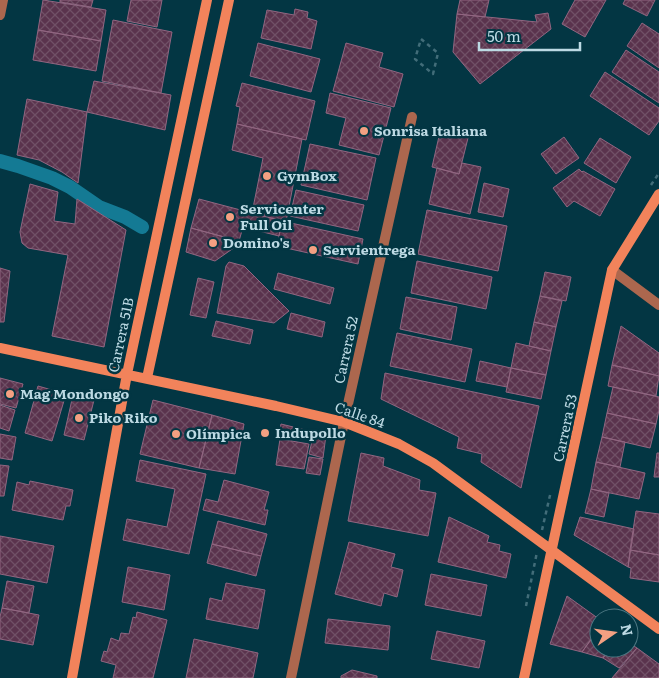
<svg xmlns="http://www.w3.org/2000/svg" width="659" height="678" font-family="Literata,serif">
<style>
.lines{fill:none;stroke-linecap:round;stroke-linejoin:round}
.canal{stroke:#147a94;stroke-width:14}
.building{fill:url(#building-cross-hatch);stroke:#916681}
.path{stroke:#426d79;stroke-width:2.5;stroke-dasharray:4 4;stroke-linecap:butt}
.street{stroke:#ac674e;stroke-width:10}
.secondary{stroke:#f2835b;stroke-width:10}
.poi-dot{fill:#f3a082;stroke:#033643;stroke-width:2}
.labels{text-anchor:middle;stroke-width:5;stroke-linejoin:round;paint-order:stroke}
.poi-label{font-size:14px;font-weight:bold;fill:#bddae4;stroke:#033643;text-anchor:start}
.street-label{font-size:14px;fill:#bddae4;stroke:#033643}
</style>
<defs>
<pattern id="building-cross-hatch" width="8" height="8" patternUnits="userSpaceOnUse" patternTransform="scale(1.25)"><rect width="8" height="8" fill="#5a334d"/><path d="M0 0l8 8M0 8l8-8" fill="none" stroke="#705066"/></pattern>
</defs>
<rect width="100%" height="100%" fill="#033643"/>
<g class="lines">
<path class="canal" d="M0,161L18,166L52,178L70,187L99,207L125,217L142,227"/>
</g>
<path class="building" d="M43,0L106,10L101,41L38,30Z
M60,0H93L91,7L60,2Z
M131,0H162L157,27L127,21Z
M460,0H489L485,17L457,14Z
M575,0H606L585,37L562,24Z
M625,0H655L647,16L623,4Z
M295,9L308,12L307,18L317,21L311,49L261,38L267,10L294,15Z
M548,13L551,29L480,84L453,52L457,14L537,22L535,15Z
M113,20L172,32L161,93L102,81Z
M642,23L659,34V68L627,46Z
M38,30L101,41L96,71L33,60Z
M258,43L320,59L311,92L250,76Z
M346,43L383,53L379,67L403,74L394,107L333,91Z
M626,50L659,72V103L612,72Z
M605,72L659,108V121L649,135L590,96Z
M94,81L171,95L165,130L87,112Z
M242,83L315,101L306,140L237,124L240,107L236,106Z
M330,93L391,108L379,155L339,145L346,118L326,113Z
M27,99L87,112L78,183L62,172L39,160L17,155Z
M237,124L302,139L286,222L252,213L263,158L232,150Z
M440,132L468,138L459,174L432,167Z
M564,137L579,158L556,174L541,154Z
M600,138L631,157L616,183L584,163Z
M310,144L376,158L367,200L301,185Z
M462,163L481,167L470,214L429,204L437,168L459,174Z
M579,169L582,172L583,171L615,189L600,216L574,201L567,207L553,188Z
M484,183L509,189L503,217L478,212Z
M30,184L58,192L54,221L75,224L77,199L126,230L104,347L52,336L68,255L28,248L22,243L20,232Z
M296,190L364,205L358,231L290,216Z
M199,199L282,221L279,236L243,227L239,241L191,228Z
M427,210L507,226L498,271L418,254Z
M282,221L363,239L358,264L277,246Z
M191,228L239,241L238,245L215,261L186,252Z
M417,261L492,277L486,309L411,293Z
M229,262L244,266L289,311L274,323L217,313L226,266Z
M0,268L10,271L4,322H0Z
M545,272L571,277L566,301L540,296Z
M278,273L334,288L330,304L274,289Z
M198,278L214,282L206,318L190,315Z
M540,296L562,301L556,327L534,322Z
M406,297L457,307L451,340L400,329Z
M291,313L325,322L322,337L287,329Z
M216,321L253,330L250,344L212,336Z
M534,322L556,327L551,351L529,346Z
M621,326L659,353V376L612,365Z
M397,333L472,349L465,382L390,366Z
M516,343L551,351L546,375L511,368Z
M480,361L511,368L507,387L476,381Z
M612,365L659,376L656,396L608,386Z
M511,368L546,375L541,399L506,392Z
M385,373L539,406L521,488L481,462L482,454L457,448L459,437L381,399Z
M0,378L23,384L16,408L0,404Z
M38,386L66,394L52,441L25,433Z
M613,387L659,397V410L656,424L607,413Z
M73,395L94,400L84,440L64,435Z
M153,400L212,415L199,468L140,454Z
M0,405L15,410L9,431L0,428Z
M607,413L656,424L650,448L602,437Z
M212,415L244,424L235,474L199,468Z
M281,424L326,435L323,458L309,454L313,437L302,435L301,439L279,434Z
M0,434L16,437L12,460L0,458Z
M602,437L625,442L620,467L596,462Z
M280,439L309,444L304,469L276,465Z
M361,453L384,458L383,466L420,480L419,490L436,493L428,536L348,521Z
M657,453H659V477H654Z
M309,457L323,459L320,475L306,473Z
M140,460L206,474L189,554L123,540L127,519L167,527L175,489L136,481Z
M596,462L645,473L639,499L591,489Z
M0,465L9,466L4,496H0Z
M224,480L269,492L264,510H268L265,525L203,510L206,499L218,502Z
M30,481L73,490L70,506H66L63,520L12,510L17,482L29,485Z
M591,489L609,493L604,517L585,513Z
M636,511L659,514V555L630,550Z
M449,517L489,536L487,542L500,545L499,551L511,554L506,578L438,562Z
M580,517L634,529L628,567L574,535Z
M218,521L267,534L261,556L212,544Z
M0,536L54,546L47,583L0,574Z
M349,542L395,554L391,567L403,570L397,597L384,593L381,606L335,594Z
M212,544L261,556L256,576L207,563Z
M630,550L659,555V582L630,578L631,568L628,567Z
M128,567L170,575L164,610L122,602Z
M431,574L487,585L481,616L425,605Z
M7,581L34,586L29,613L2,608Z
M226,583L265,590L258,629L206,619L210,598L222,601Z
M567,596L599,619V629L582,652L550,644Z
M2,608L39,615L33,645L0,639V617Z
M137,612L167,620L153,678H113L116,665L101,661L104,651L107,652L111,638L119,641L121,633L129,634L133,617L136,618Z
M328,619L390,626L388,650L325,643Z
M437,631L485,641L479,668L431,659Z
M596,632L599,634V648H610L603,658L582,652Z
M194,639L258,653L253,678H186Z
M629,643L637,648L619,668L603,658L610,648H629Z
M637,648L659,664V677L658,678H612Z
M352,670L377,676V678H341V676Z"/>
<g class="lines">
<path class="path" d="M421,39L438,53L433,74L415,59Z
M651,185L659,173
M542,530L551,491
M526,606L537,552"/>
<path class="street" d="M0,15L3,0
M612,270L659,305
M291,678L344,422L412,117"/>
<path class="secondary" d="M0,348L276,406L344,422L399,444L433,463L659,629
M147,378L229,0
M72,678L127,374L207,0
M524,678L612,270L659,194"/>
</g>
<g class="poi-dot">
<circle cx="364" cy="131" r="5"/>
<circle cx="267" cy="176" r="5"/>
<circle cx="230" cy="217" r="5"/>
<circle cx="213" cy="243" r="5"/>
<circle cx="313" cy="250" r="5"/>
<circle cx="10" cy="394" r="5"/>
<circle cx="79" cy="418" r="5"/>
<circle cx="265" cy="433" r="5"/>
<circle cx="176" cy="434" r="5"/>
</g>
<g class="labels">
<g class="poi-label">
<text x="374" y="136">Sonrisa Italiana</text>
<text x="277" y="181">GymBox</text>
<text x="240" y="214">Servicenter<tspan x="240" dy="16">Full Oil</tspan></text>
<text x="223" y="248">Domino's</text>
<text x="323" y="255">Servientrega</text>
<text x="20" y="399">Mag Mondongo</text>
<text x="89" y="423">Piko Riko</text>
<text x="275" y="438">Indupollo</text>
<text x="186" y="439">Olímpica</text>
</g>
<g class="street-label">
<text transform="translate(121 335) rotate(-78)" y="5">Carrera 51B</text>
<text transform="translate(346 350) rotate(-78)" y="5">Carrera 52</text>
<text transform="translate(360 415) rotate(19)" y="5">Calle 84</text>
<text transform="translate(565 428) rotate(-78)" y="5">Carrera 53</text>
</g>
</g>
<g transform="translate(614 633) rotate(77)"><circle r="24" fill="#033643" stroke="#4d7883"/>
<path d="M0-4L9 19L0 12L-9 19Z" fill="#f3a082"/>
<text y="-8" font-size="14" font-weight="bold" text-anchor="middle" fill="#bddae4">N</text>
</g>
<path d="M479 42v8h101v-8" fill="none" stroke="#bddae4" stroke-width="2.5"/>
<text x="487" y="42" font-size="15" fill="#bddae4" stroke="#033643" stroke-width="4" paint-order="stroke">50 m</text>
</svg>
